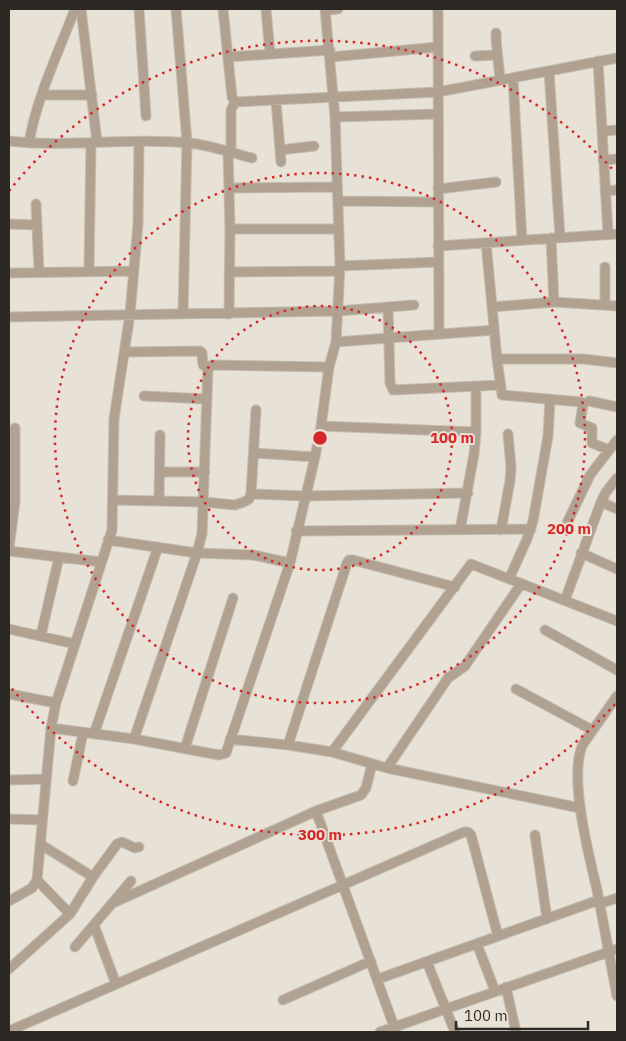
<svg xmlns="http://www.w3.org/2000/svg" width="626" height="1041" font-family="'IBM Plex Sans',sans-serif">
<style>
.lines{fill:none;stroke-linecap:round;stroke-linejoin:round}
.minor-casing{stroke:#c2bcb2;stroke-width:11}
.minor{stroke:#b0a190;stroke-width:9}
.ring{fill:none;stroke:#d62828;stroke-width:2.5;stroke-dasharray:2.5 5}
.centre{fill:#d62828;stroke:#e8e1d5;stroke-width:2.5}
.ring-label{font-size:15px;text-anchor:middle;font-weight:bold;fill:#d62828;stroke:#e8e1d5;stroke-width:4;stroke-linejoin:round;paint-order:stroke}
</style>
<rect width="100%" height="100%" fill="#e8e1d5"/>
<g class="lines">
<g class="minor-casing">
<path id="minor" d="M81,9L97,142
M139,9L146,116
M176,9L187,142L183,314
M223,9L232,97L235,102L438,92L617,58
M266,9L270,54
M438,9L439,333
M326,10L338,9
M496,33C496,49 499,64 500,80
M475,56L497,55
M228,57L330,50
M331,57L438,47
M598,61L608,234
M549,71L560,237
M513,78L522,240
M42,95H92
M276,101L281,162
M335,117L438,114
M602,131L617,130
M9,141C69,148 129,137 189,143C211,145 231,153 252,158
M29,143C36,99 59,51 75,9
M280,150L314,146
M228,152L230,229L229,314
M231,153V110L235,102
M603,160L617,159
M229,188L337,187
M438,189L496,182
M605,191L617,190
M338,201L438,202
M36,204L39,272
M9,224L37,225
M230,229H339
M551,238L554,302
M486,243L497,359L502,395L581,402L583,405L580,423L592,428V443L609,450
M438,246L617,234
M340,266L438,262
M89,271L91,143
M229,272L339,271
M9,273L134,271
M605,304V267
M388,307L390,383L393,390L500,385
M492,307L554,302L617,306
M9,317L338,311L414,305
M336,342L494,330
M125,352L200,351L202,353L203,365L208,368
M497,359H584L617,363
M144,396L206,399
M589,401L617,407
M321,426L476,432
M254,453L315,457
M160,472H205
M251,494L306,496L468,493
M113,500L204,502L235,505L244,502L249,499L251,494L256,410
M159,501L160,435
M601,502L617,509
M567,523L590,475L617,440
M460,530L474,454L476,432V387
M501,530L510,481L511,467L508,434
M296,531L531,529
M108,540L197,553L253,555L290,563
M9,548L15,502V428
M9,551L101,562
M581,553L617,569
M509,579L527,539L533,521L548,436L550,399
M565,600L601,502L606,492L617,478
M9,629L75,644
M545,630L617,670
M41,635L59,557
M516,689L592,730
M9,694L56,703
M617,696L583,744C568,776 589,855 597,890C604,925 610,960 617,996
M51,728L134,739L219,755L226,753L290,563L315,457L321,426L329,367L336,342L340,266L335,117L325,9
M94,734L158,547
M134,739L197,553L202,534L208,368L212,365L329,367
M230,739L288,745L332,752L387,768L580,808
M288,745L347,563L349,560H353L455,587
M185,748L233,598
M332,752L471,564L617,621
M387,768L448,678L465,666L521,584
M9,780L46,779
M73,781L83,733
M316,811L396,1032
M9,819L42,820
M535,835L547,919
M40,844L93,877
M37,880L70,914
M9,901L32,888L37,880L51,728L56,703L112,530L114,419L130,314L138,224L139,142
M113,903L316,811L361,795L366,788L372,764
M599,904L617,898
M94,925L116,984
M477,944L495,991
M75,947L131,881
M427,962L455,1032
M9,969L70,914L93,877L117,844L122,842L135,848L139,847
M378,979L599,900
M506,987L516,1032
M283,1000L371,961
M9,1031L464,832H468L471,835L498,936
M380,1032L617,949"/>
</g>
<use href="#minor" class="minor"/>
</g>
<g class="ring">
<circle cx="320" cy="438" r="132"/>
<circle cx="320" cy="438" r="265"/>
<path d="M615 704A397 397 0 0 1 9 685M9 191A397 397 0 0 1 615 172"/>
</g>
<circle cx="320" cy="438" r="8" class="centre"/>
<g class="ring-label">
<text x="452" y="443">100 m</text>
<text x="569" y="534">200 m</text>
<text x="320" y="840">300 m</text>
</g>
<rect width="626" height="1041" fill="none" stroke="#2c2924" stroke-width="20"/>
<path d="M456 1021v8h132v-8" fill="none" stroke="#2c2924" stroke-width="2.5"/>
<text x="464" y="1021" font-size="15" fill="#2c2924" stroke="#e8e1d5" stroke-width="4" paint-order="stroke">100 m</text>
</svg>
